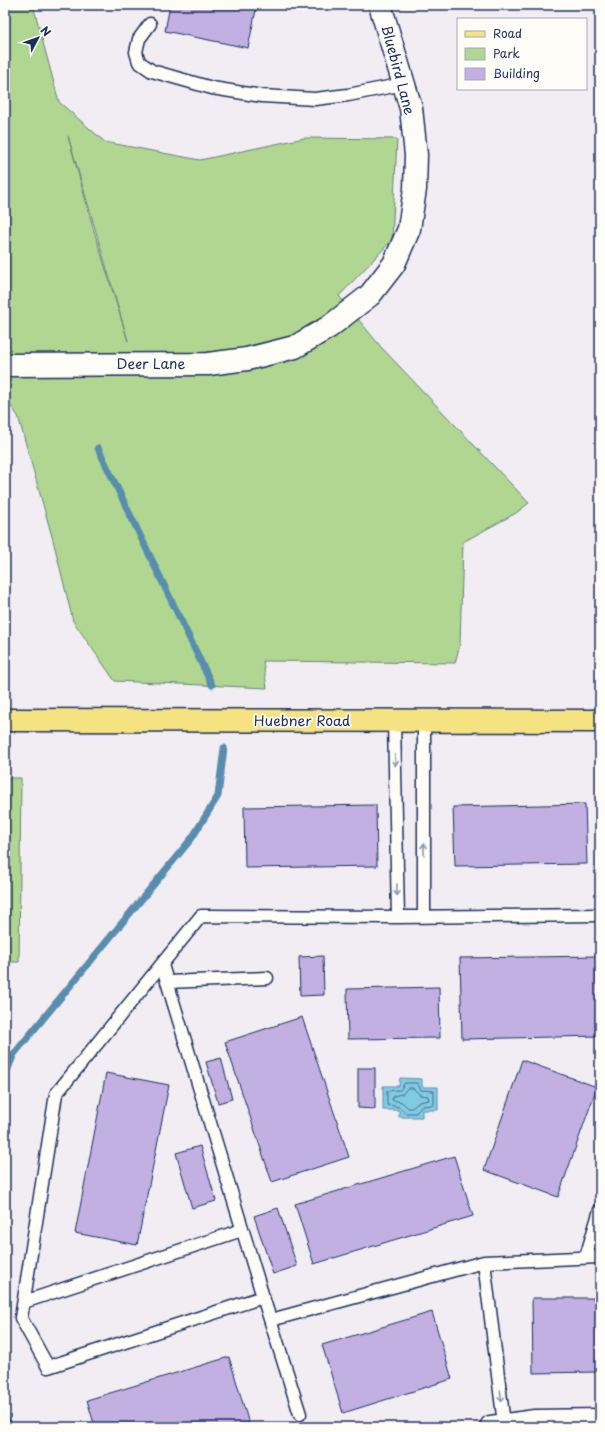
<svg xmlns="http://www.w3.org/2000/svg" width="605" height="1432" font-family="'Playpen Sans',sans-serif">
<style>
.green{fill:#b0d692;stroke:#668278;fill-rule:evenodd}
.water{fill:#81cbe1;stroke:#588dad}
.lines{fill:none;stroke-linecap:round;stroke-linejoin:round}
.shore{stroke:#446d92;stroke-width:1}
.stream{stroke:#588dad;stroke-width:7}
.building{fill:#c1b0e1;stroke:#1b2f5e}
.service-casing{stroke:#1b2f5e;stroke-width:15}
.minor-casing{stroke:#1b2f5e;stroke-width:25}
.primary-casing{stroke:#1b2f5e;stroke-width:25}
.service{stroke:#fdfcf7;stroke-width:12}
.minor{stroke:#fdfcf7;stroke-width:22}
.primary{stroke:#f5e382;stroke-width:22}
.oneway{stroke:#8c96aa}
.labels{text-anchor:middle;stroke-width:3.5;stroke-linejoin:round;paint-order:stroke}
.street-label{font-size:14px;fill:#1b2f5e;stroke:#fdfcf7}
</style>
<rect width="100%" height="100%" fill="#f1edf3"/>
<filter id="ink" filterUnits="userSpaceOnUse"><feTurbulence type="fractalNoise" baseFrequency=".025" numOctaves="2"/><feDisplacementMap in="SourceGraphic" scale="8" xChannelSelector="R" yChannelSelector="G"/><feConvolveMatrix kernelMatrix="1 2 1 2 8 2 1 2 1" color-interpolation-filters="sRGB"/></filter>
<g filter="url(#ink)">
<path class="green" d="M5,5H33L59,102L105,142L200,160L304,138L397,139L392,240L339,296L381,347L529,503L516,513L463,542L460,644L455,663L263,661L267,688L115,681L73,621L53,540L18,416L5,398ZM68,136L128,341L94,231Z
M5,778H21L19,962H5Z"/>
<path class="water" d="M400,1078L422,1079V1087H438V1110H422V1117H399V1110H383V1086H399Z"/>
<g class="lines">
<path class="shore" d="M405,1083H417L421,1090L434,1091V1105L421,1106L416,1113H405L400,1107L387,1105V1091L400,1090Z
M408,1088H413L420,1095L428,1096L429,1100L419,1102L412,1108H408L402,1102L392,1100L393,1096L402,1094Z"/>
<path class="stream" d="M98,448L212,685
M5,1076L14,1054L192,838L218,796L224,748
M5,1418L11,1427"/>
</g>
<path class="building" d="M94,5H120L121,6L94,9Z
M170,5L182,7V5H257L248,48L165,31Z
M585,804L587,864L455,866L453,807Z
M376,805L377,866L245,868L244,807Z
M323,956L324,995L300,996L299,957Z
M600,956V1036L462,1039L460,958Z
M439,987L440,1038L348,1039L347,989Z
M302,1017L349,1157L272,1182L225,1042Z
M221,1058L232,1099L218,1103L206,1062Z
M522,1060L597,1087L558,1197L484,1170Z
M358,1068H375V1109L358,1108Z
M106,1073L169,1085L137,1245L75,1233Z
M200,1146L216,1201L192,1208L176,1153Z
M454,1156L473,1216L314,1264L295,1204Z
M278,1208L297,1266L273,1274L254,1216Z
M532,1298H600V1372L533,1373Z
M432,1312L452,1379L343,1413L322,1345Z
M229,1357L250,1427H95L87,1400Z"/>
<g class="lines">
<g class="service-casing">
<path id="service" d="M150,24L139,39L136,52L139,62L152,71L212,88L262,96L315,99L348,95L404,84
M394,721L398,917
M424,916V721
M162,965L263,1297L300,1414
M167,982L267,978
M586,1257L600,1210
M484,1262L504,1424
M263,1297L48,1367L21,1318L56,1094L201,916L398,917L600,915
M24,1302L242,1230
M271,1320L484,1262L600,1257"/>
</g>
<g class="minor-casing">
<path id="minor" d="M5,365L208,364L247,359L295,347L329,327L370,295L394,264L409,229L415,189L416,155L411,108L380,5
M491,1427L535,1421L600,1420"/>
</g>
<g class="primary-casing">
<path id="primary" d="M5,720L600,721"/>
</g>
<use href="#service" class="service"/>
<use href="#minor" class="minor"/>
<use href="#primary" class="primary"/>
</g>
<defs><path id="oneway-shaft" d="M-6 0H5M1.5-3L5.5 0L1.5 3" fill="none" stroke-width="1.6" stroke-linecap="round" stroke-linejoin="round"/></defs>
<g class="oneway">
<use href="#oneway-shaft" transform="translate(395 760) rotate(89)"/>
<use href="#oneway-shaft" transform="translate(424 849) rotate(-90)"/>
<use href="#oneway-shaft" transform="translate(397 890) rotate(89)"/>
<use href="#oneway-shaft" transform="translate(501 1396) rotate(83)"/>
</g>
</g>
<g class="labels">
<g class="street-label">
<text transform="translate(398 70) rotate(75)" y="5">Bluebird Lane</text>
<text x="151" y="369">Deer Lane</text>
<text x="302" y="726">Huebner Road</text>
</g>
</g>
<rect width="605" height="1432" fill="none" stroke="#fdfcf7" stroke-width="20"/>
<rect x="10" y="10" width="585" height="1412" fill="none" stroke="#1b2f5e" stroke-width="1.5" filter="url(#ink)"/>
<rect x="457" y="18" width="130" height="72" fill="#fdfcf7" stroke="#a3aaba"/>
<rect x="465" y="31" width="20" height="6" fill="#f5e382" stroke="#a3aaba"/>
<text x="493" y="38" font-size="12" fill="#1b2f5e">Road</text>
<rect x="465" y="48" width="20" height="12" fill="#b0d692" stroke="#a3aaba"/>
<text x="493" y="58" font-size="12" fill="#1b2f5e">Park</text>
<rect x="465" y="68" width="20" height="12" fill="#c1b0e1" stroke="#a3aaba"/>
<text x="493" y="78" font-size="12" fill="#1b2f5e">Building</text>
<g transform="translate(38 38) rotate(49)" stroke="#fdfcf7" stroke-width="3" paint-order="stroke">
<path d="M0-3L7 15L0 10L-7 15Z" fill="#1b2f5e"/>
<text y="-6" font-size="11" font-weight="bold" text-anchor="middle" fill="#1b2f5e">N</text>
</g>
</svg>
